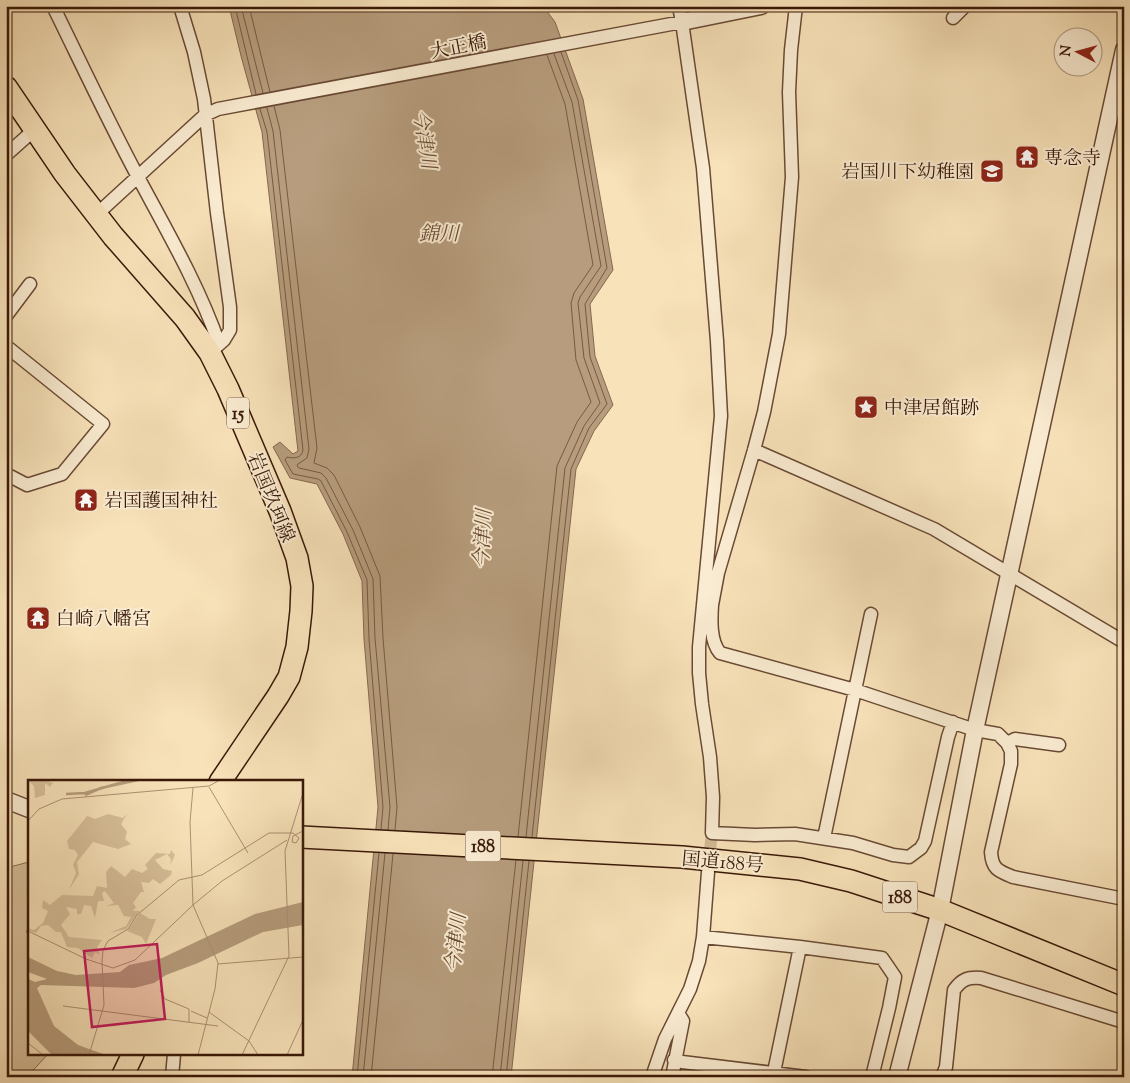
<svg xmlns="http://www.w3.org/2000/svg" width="1130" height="1083" font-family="'Sorts Mill Goudy','Noto Serif JP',serif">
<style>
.green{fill:#d8c09b;stroke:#886c52}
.water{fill:#b79d7d;stroke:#85684e}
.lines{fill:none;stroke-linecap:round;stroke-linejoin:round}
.shore{stroke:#785a42;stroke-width:1}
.minor-tunnel{stroke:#d2ba96;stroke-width:12;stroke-dasharray:12 6;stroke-linecap:butt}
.minor-casing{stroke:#694a34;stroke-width:15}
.tertiary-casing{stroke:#694a34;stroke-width:19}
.primary-casing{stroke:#391808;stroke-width:24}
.trunk-casing{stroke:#391808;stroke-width:24}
.minor{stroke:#faecd2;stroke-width:12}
.tertiary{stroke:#faecd2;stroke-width:16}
.primary{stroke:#f8e2b9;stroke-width:21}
.trunk{stroke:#f8e2b9;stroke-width:21}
.labels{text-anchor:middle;stroke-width:4;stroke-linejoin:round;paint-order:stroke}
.shield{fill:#faecd2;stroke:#735845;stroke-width:1}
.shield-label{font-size:18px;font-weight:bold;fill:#391808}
.street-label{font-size:19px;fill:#391808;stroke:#faecd2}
.poi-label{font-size:19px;fill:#391808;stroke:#faecd2;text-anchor:start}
.water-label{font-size:20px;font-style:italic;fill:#6b4d37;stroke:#faecd2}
.inset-river{fill:none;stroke:#b79d7d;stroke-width:2.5}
.inset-road{fill:none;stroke:#ac9172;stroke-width:1}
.view{fill:#c2185b;fill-opacity:0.15;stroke:#c2185b;stroke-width:2.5}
.inset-edge{fill:none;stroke:#391808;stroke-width:2.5}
</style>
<rect width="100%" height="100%" fill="#f8e2b9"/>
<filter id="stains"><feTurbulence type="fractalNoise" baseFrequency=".004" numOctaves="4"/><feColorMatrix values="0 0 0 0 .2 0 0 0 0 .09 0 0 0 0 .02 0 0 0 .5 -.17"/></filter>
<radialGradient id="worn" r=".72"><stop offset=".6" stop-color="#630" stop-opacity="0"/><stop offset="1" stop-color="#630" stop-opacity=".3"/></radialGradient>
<path class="green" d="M29,862V928L26,932H29V1054H48L27,1077H6V868Z"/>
<path class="water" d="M229,6H543L555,22L583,99L613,270L590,304L595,356L613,405L594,431L576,469L511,1077H352L378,807L364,639L362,581L343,534L317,484L290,478L273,447L280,442L293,454L298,451L262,132L241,56Z"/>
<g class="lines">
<path class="shore" d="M235,6L256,94
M241,6L263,93
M249,6L270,92
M274,106L280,130L317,448L314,463L327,468L334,475L360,527L380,576L383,638L397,807L395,830
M267,108L273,131L309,449L307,458L298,464L297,466L299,468L321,473L326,478L353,530L373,579L375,638L390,807L388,830
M260,109L267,132L303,450C302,458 294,459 287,457L285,460L293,474L318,479L321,481L347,532L367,580L369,639L383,807L381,829
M518,837L557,466L577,422L591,402L576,360L571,303L574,293L593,265L565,104L547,55
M526,837L565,468L584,426L600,403L584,358L578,303L580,297L601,266L572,102L554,54
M532,837L571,469L589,428L607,404L590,357L585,304L607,268L578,100L561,52
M357,1077L379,853
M363,1077L385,853
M371,1077L393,854
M492,1077L516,860
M500,1077L523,861
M506,1077L529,861"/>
<path class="minor-tunnel" d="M708,867L712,833"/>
<g class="minor-casing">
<path id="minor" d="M53,6C81,63 108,121 138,177C167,231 199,286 219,344
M180,6L194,52L204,99L217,213L230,307V330L224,340L215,348
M679,6L682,22L703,168L717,341L721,416L699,647V673L702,704L710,757L713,797L712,833L755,835L795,834L853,843L893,855L909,857L921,848L925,841L948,737L953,722
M953,18L965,6
M6,155L34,130
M96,215L205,115L218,109L682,22
M6,316L30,284
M6,346L103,424L62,474L27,485L6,474
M754,450L934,529L1124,642
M704,603L712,605L718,573L754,450L764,412L779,334L792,177L789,92L791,50L796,6
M712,605C711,620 710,641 720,653L855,690L975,730L998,734L1007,743L1015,739L1059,745
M1007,743L1011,751V764L991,852C992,869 998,871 1013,877L1124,899
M824,838L871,614
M703,937L800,947L882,958L895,977L889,1008L872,1077
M674,1060L682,1062L806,1077
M172,1077L174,1054
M652,1077L665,1039L690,989L699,961L703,937L708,872
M672,1077L683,1021L678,1013
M773,1077L800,947
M942,1077L946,1067L954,990C962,979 968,977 981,978L1124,1022"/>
</g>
<g class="tertiary-casing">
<path id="tertiary" d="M682,22L761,6
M6,800L29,809
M897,1077L940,910L975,730L1124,50"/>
</g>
<g class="primary-casing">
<path id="primary" d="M6,87L65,174L113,236L185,318L210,353L228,389L280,511L297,558L302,586L301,611L297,647L289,677L278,696L220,782
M122,1077L133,1054"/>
</g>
<g class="trunk-casing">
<path id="trunk" d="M301,837L682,857L800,869L851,881L940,910L1124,985"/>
</g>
<use href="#minor" class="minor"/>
<use href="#tertiary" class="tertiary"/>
<use href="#primary" class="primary"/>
<use href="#trunk" class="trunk"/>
</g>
<defs>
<g id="temple-square" transform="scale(1.25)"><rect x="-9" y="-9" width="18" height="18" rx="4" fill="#8f2418" stroke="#faecd2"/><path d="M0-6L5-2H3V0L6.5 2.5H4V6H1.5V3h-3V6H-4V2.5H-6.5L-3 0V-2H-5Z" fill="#fff"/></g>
<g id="school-square" transform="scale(1.25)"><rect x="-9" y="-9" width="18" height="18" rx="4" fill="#8f2418" stroke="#faecd2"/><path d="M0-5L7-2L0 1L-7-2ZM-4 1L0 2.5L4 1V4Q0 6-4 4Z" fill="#fff"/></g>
<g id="sight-square" transform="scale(1.25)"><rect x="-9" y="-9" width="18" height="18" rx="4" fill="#8f2418" stroke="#faecd2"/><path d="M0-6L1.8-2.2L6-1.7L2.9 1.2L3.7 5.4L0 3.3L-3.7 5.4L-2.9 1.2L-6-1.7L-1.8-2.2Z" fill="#fff"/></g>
</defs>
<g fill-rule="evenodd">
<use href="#temple-square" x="1027" y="157"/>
<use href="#school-square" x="992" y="171"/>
<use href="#sight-square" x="866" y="407"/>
<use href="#temple-square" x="86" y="500"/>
<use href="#temple-square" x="38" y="618"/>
</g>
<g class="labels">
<g class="shield">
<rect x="227" y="397.5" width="22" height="31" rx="4"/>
<rect x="465.5" y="830.5" width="35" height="31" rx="4"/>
<rect x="882.5" y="881.5" width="35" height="31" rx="4"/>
</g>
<g class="shield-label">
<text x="238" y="419">15</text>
<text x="483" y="852">188</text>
<text x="900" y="903">188</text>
</g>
<g class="street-label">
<text transform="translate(458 46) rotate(-11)" y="7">大正橋</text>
<text transform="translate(272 497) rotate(68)" y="7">岩国玖珂線</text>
<text transform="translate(723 861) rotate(5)" y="7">国道188号</text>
</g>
<g class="poi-label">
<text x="1044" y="164">専念寺</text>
<text x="974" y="178" text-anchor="end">岩国川下幼稚園</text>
<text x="884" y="414">中津居館跡</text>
<text x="104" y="507">岩国護国神社</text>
<text x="56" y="625">白崎八幡宮</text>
</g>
<g class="water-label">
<text transform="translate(425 139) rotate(81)" y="7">今津川</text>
<text x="439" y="240">錦川</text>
<text transform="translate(482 539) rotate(-87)" y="7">今津川</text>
<text transform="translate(455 943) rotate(-84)" y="7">今津川</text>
</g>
</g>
<g transform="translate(28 780)">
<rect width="275" height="275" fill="#f8e2b9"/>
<path d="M0,0H18L25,3L22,7L17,3V15L7,18L6,6ZM80,34L95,38L99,34L93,44L99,52L97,59L103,64L90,69L65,62L49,82L51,94L41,110L48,93L45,85L50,75L47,70L41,69L39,61L59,36L67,39ZM143,70L147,75L142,85L143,79L139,74L127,80L135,89L144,91L143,95L132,104L125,99L121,103L113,102L116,112H113L105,123L108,127L105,131H112L98,149L81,153L98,146L103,137L96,136L90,125L78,126L86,123L77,111L74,113L76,121H70L67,138L63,126L56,125L53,134H49V129L38,127L42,134L33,145L41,157L74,160L69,167L72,175L67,172L64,178L50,168L39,167L33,152H28L20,145L13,146L8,153L0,150V140V148L6,150L15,143L20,131L14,128L15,120L22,125L34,115L65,116L69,106L79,108L78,92L83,86L97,97L104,89L114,93L120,89L117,85L128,73L142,74ZM112,133L122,139H128L118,164L114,157L99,151Z" fill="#d8c09b"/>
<path d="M275,122V145L235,152L170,183L138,195L126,203L106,208L13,205L9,208L26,246L50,265L78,275H24L0,251V199L7,202L19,199L0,192V177L29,191L48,195L92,192L101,185L134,178L227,134Z" fill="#b79d7d"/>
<path class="inset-river" d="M38,14L57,13L102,0M57,15L73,8L110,0"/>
<path class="inset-road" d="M181,7L220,73M0,41L11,29L34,19L181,6L192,0M268,63L264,62L265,56L275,51M0,151L58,179L85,188L107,180L165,125L162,42L165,8M74,182L75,170L80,161L100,149L109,135L151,100L174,95L241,53H265L271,58L268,63M190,184L275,177M132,210L137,219L161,229V242M35,226L190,246M163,231L179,238M181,232L221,261M221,261L230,275M0,263L15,275M61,275L76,225L74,182M170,275L187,209L190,183L165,125L194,101L259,60M214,275L261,176L257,71L275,13M259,275L275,240"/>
<path class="view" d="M129,164L137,239L64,247L56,171Z"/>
<rect width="275" height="275" class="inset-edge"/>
</g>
<rect width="1130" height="1083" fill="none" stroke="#f8e2b9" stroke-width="25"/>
<rect x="8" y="8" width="1115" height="1068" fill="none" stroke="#391808" stroke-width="2.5"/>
<rect x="12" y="12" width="1105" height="1058" fill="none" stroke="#391808"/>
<g transform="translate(1078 52) rotate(276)"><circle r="24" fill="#faecd2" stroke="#ad9781"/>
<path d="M0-4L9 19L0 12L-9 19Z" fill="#8f2418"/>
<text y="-8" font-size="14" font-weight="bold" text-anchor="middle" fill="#391808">N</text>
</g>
<rect width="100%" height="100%" filter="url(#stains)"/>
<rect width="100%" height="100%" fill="url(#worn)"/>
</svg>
